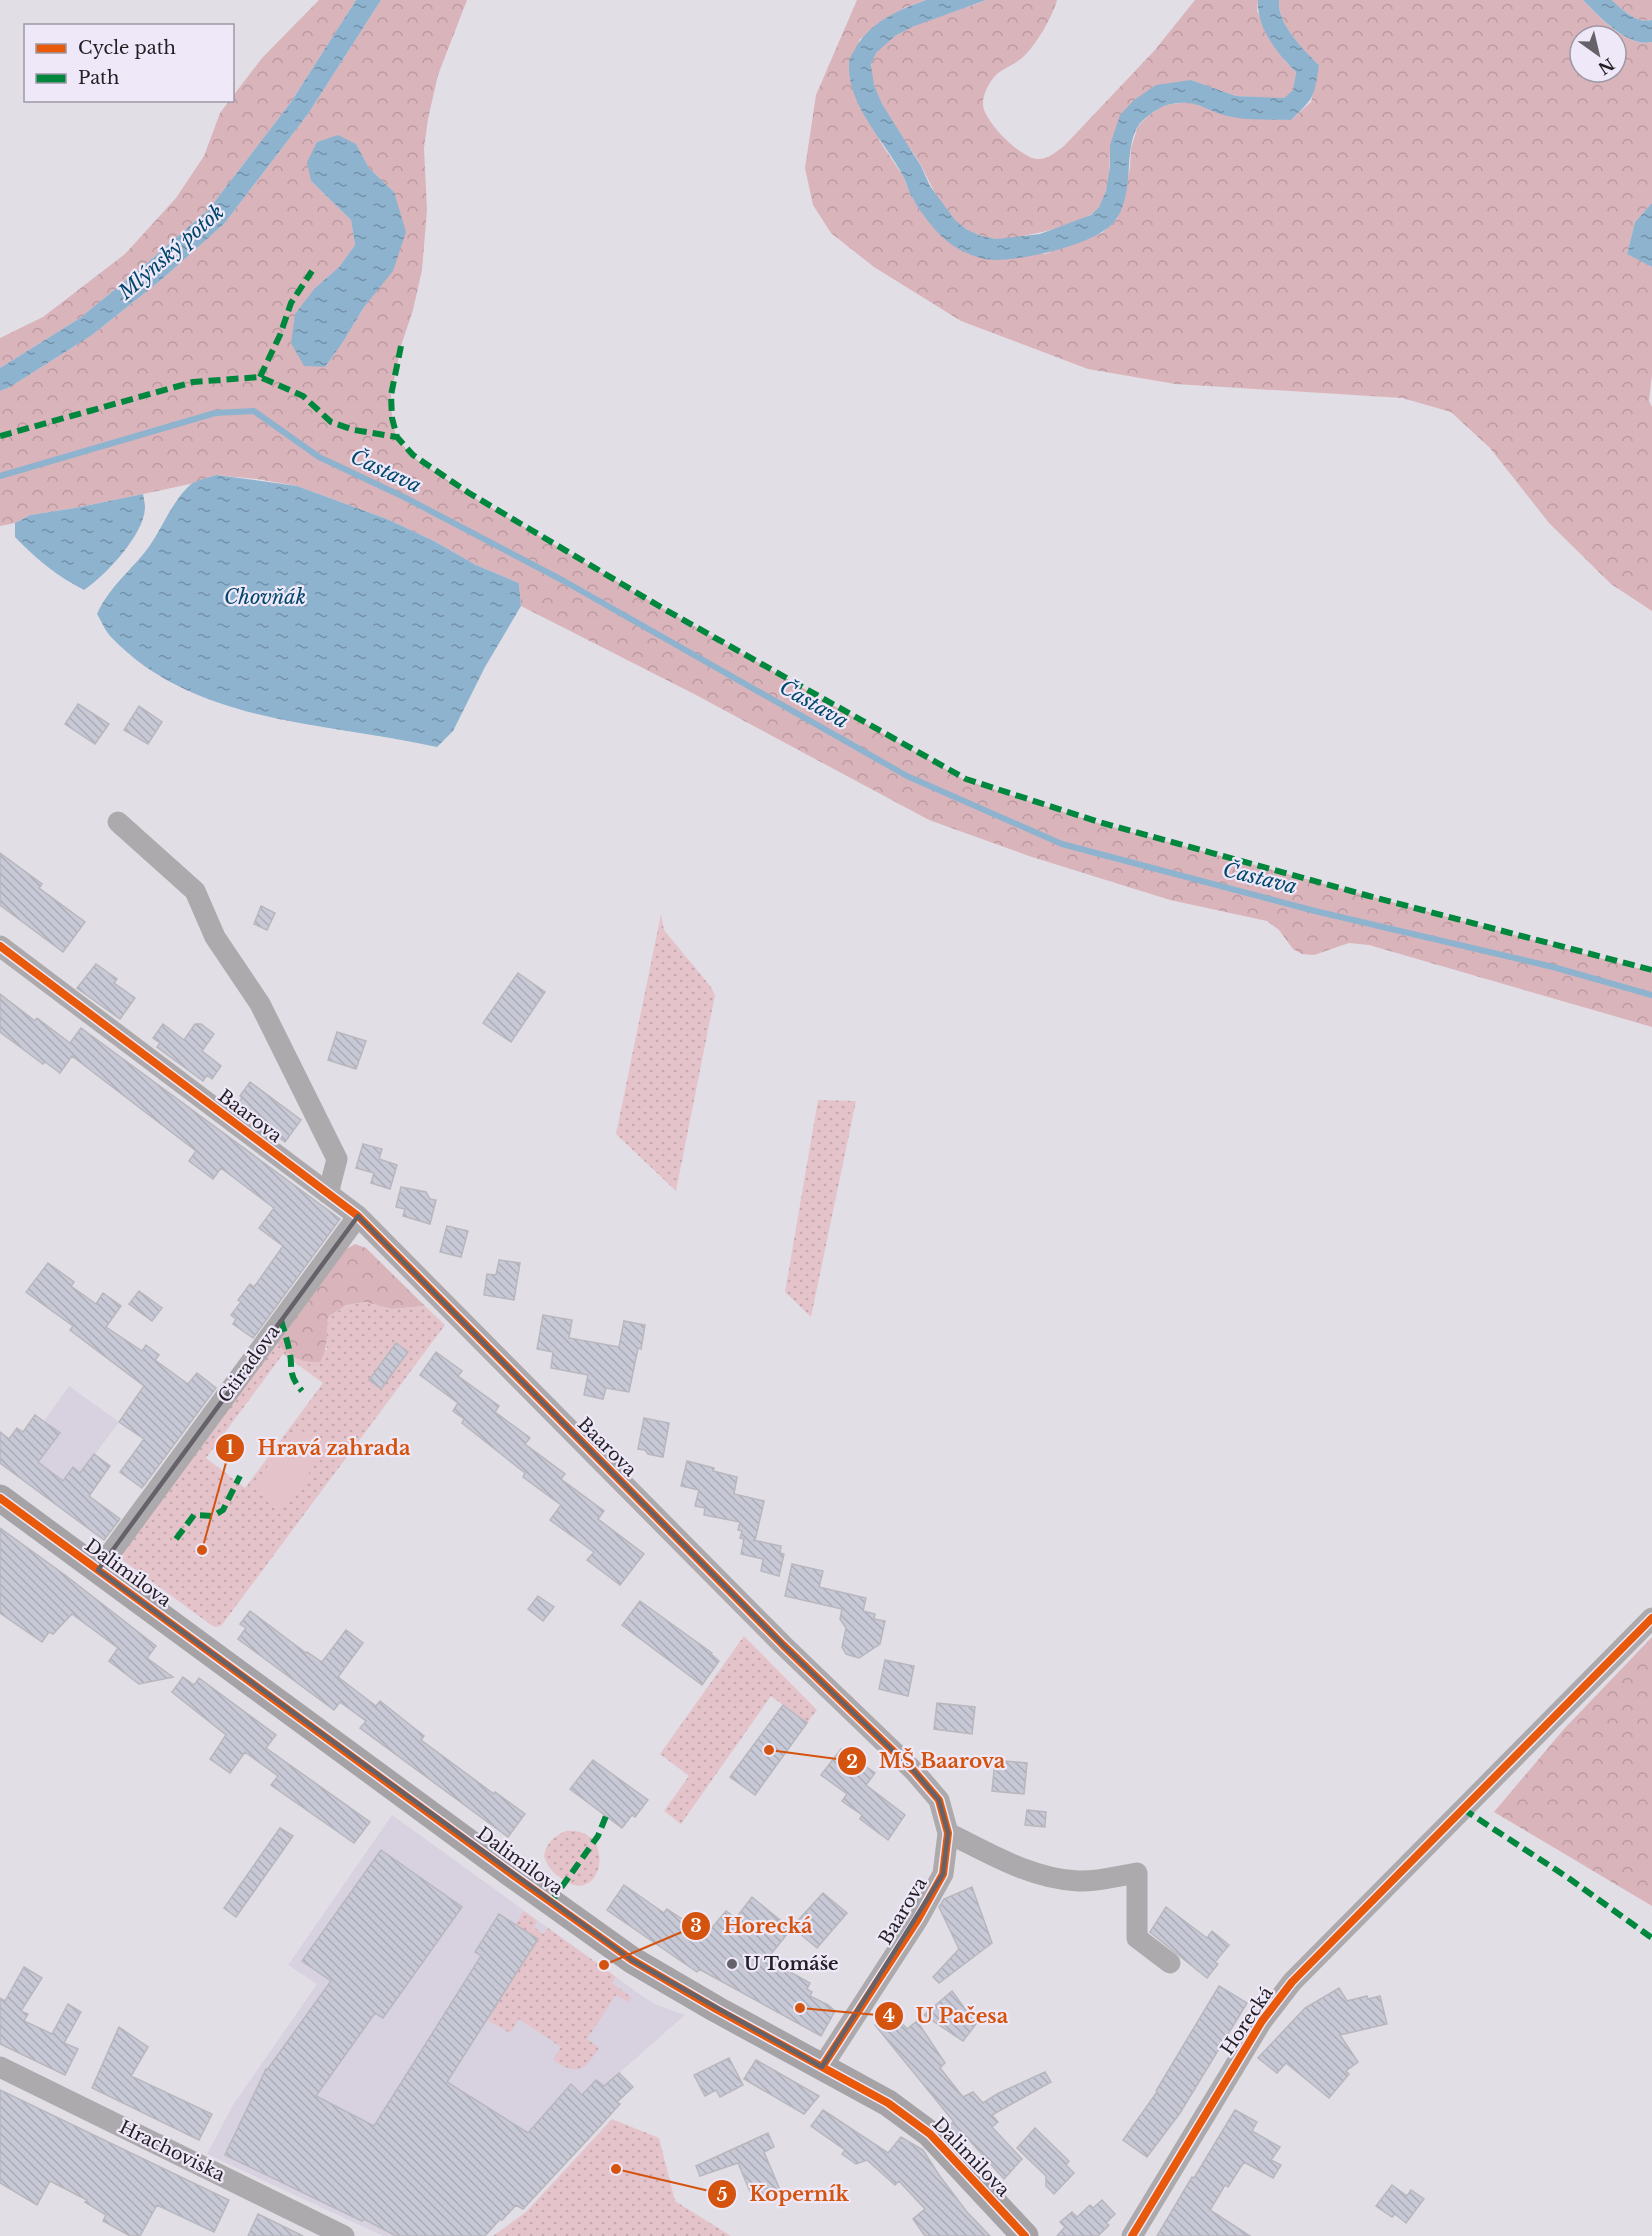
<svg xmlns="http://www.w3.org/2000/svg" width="1652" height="2236" font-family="'Libre Baskerville',serif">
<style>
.built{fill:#d8d1e0}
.green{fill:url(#green-dots);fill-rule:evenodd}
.forest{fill:url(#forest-crowns);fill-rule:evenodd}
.pitch{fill:#e4c4ca}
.water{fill:url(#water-ripples)}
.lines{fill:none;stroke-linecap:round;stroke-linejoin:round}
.stream{stroke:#8eb3cf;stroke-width:6}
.building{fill:url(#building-back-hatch);stroke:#b8b7bd;stroke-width:1.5}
.minor{stroke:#adaaad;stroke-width:21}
.major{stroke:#a6a3a7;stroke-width:27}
.quiet{stroke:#00873e;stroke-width:6;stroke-dasharray:12 6;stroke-linecap:butt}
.cycleway-casing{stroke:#efe8f8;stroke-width:11}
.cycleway{stroke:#e8590c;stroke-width:8}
.marked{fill:none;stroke:#656269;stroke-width:4.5;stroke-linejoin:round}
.poi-dot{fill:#656269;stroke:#efe8f8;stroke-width:2}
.labels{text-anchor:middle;stroke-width:4.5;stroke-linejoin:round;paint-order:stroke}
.street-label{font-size:18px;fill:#221f25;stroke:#efe8f8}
.poi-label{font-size:18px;font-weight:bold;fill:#221f25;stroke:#efe8f8;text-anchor:start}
.water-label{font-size:20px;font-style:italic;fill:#00476c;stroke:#efe8f8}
.leader{fill:none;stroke:#d4530e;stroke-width:2}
.callout-dot{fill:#d4530e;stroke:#efe8f8;stroke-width:2}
.mark-label{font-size:18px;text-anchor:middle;font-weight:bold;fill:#fff}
.callout-label{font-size:20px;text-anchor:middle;font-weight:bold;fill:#d4530e;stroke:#efe8f8;stroke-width:4.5;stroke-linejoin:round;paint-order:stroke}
</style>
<defs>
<pattern id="green-dots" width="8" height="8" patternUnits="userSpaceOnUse" patternTransform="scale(1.5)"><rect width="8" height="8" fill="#e4c4ca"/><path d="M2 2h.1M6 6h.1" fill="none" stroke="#c3a8ad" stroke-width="1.8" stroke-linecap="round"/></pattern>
<pattern id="forest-crowns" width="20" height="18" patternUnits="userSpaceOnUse" patternTransform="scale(1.5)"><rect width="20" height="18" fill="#dab4bb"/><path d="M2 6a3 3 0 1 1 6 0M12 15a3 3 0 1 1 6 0" fill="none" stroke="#bb9aa1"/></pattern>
<pattern id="water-ripples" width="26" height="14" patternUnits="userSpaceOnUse" patternTransform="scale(1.5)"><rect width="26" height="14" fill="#8eb3cf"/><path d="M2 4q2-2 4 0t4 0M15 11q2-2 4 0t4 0" fill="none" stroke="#7491a8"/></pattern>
<pattern id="building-back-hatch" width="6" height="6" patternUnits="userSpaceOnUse" patternTransform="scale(1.5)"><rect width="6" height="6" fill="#c8c9d6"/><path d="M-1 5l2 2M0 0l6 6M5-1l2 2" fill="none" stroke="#acacb8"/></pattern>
</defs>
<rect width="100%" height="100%" fill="#e2dee6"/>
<path class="built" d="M69,1386L119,1422L57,1505L9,1470Z
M392,1815L645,1998L657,2005L685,2015L619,2073L633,2087L617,2101L620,2104L602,2124L523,2209L516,2205L485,2236H383L207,2154L233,2105L317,1984L288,1965Z"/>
<path class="green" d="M661,914L664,930L711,987L715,995L676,1191L616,1134Z
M818,1100L856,1101L811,1317L785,1292Z
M365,1302L392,1309L425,1306L445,1325L221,1626L214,1627L121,1559L124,1556L122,1554L276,1341L327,1350L326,1333L328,1317L348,1305ZM283,1354L323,1383L245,1488L206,1458Z
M744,1636L817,1710L807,1723L771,1696L681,1824L664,1811L689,1776L660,1754Z
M566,1831C619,1826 603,1911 561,1878C552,1872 547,1866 544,1856C546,1843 554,1836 566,1831Z
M524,1911L537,1921L534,1927L543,1934L548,1928L616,1977L612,1983L631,1997L628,2002L616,1995L587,2039L599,2048C585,2071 577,2076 553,2060L561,2047L519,2019L510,2033L487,2020L538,1939L516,1924Z
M612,2119L659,2138L675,2201L731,2236H493L526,2212Z"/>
<path class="forest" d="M319,0H356L291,102L209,209L147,263L80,318L0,368V338L43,317L125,254L176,198L204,156L220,113L229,101L232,100L233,96L262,58Z
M381,0H467L438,75L428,119L424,148L427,210L422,270L413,310L401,346L391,395L392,418L396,437L413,457L468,494L664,609L965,780L1098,823L1652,972V1027L1369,945L1349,943L1314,955L1302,954L1293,949L1279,930L1267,921L1170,900L1029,856L929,820L694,694L521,606L519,583L476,565L434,541L387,519L297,486L257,479L217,475L190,484L143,494L75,508L30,515L15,523L0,526V391L10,387L92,335L161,280L224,224L308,114ZM356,144L369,168L394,192L364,307L343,342L325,367L315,288L339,267L355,245L351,220L311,181Z
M857,0H926L904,8L859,40L879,140L903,176L911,196L940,235L1045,254L1102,233L1117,219L1130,168L1131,148L1138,126L1148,116L1164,105L1189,102L1232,117L1291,120L1311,102L1319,65C1303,50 1277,24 1279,0H1583C1599,16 1626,48 1652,42V203L1635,222L1627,253L1652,267V374L1649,401L1652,407V611L1611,584L1549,523L1490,448L1451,412L1402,398L1175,384L1088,369L961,321L874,267L831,233L813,205L805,168L816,95ZM1580,36H1616V72H1580Z
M986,0H1057C1053,16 1035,47 1022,58C1014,65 1002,69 995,76C988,84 980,99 984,110C992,128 1011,147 1028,156C1042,164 1052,155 1064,146L1154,51L1195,0H1258L1257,11L1284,60L1296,72L1293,90L1283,99L1236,96L1191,80L1110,145C1110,165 1110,190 1099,207C1088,225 1017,239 996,239C987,238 974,234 966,229C943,214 933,189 922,167C908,140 855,83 876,53C898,24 953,14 986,0Z
M1612,0H1652V20C1636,24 1623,10 1612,0Z
M355,1244L366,1248L425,1306L392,1309L365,1302L347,1305L328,1317C326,1334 329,1347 320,1362C303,1364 286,1355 276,1341L343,1251Z
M1652,1637V1906L1494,1812L1564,1729Z"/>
<path class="pitch" d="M297,1427L327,1449L283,1508L253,1486Z"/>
<path class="water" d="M356,0H381L308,114L224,224L161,280L92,335L10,387L0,391V368L80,318L147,263L209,209L291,102Z
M926,0H986L912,27L895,36L876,53L871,65L874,85L882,104L921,166L930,186L955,220L966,229L981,236L996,239L1040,234L1091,215L1099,207L1106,191L1110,166V145L1120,115L1134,100L1156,85L1191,80L1236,96L1284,98L1293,90L1296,72C1278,55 1256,27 1258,0H1279C1277,24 1303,49 1319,65C1314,97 1315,97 1291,120C1272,119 1251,121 1232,117C1205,112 1198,97 1167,105C1162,106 1159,109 1155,111C1149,115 1142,120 1138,126C1123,151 1135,190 1117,218C1102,244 1024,260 996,260C975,260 953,248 939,234C929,223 919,210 912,197C908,191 907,183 903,176C885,141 847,106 849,63C849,59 852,54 854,51C868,23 898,10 926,0Z
M1583,0H1612C1623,10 1636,24 1652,20V42C1627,48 1599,16 1583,0Z
M338,135L356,144L369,168L394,192L406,232L393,271L364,307L343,342L325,367L304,366L291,343L295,314L315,288L339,267L355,245L351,220L311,181L307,162L317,142Z
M1652,203V267L1627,254L1635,222Z
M217,475L297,486L387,519L434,541L476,565L519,583L521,606L485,667L453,731L437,747C326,722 196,725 112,638C105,631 102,622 97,614C109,588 127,574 145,552C161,532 169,506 188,487C194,480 208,478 217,475Z
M143,494C144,499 145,504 145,508C144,535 105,576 84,590C57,576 36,559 15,537V523L30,515L75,508Z"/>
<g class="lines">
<path class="stream" d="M0,476L215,413L254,411L319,457L404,497L564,581L907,776L1062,844L1315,911L1553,967L1652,995"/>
</g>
<path class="building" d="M78,704L109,724L95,744L65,724Z
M139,706L162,722L148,744L124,730Z
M0,853L42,884L39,888L85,922L63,952L0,905Z
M261,906L275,913L267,930L254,924Z
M96,964L117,979L114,983L135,998L120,1019L77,988Z
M518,973L545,992L511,1042L483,1023Z
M0,994L35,1021L37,1018L70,1043L81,1028L340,1219L253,1338L233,1324L236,1319L231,1315L241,1302L238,1300L250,1284L254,1287L283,1246L259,1228L274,1208L221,1168L213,1179L189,1161L196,1151L72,1056L60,1073L45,1062L43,1064L0,1032Z
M163,1024L184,1040L195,1024H201L214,1034L202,1051L221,1066L212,1079L207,1075L203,1081L157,1047L160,1043L153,1038Z
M337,1032L366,1041L356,1069L328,1060Z
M250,1082L301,1120L285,1142L239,1108L241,1105L238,1103L242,1098L240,1096Z
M363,1144L382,1149L379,1159L397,1165L390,1189L371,1183L374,1173L356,1168Z
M401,1187L426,1192L430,1199L436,1200L430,1224L403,1216L405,1209L396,1207Z
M447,1226L468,1231L461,1257L440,1252Z
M499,1260L520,1263L514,1300L484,1295L487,1274L496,1275Z
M48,1263L74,1282L71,1286L96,1304L103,1293L121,1306L106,1327L142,1351L146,1345L159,1355L155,1360L188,1384L197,1373L216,1388L142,1488L120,1472L144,1439L119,1422L144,1386L70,1330L73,1326L26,1292Z
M139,1291L162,1308L152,1321L129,1304Z
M543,1315L572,1320L569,1338L619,1347L624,1321L645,1325L641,1349L638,1348L629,1392L606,1388L603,1399L584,1395L588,1375L551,1368L553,1352L537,1349Z
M396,1343L408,1352L381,1389L369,1380Z
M436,1352L462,1371L458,1376L499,1406L495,1412L530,1438L525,1444L565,1474L561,1479L604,1511L598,1519L644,1554L620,1585L587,1560L594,1552L550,1520L561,1505L523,1477L525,1473L462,1423L464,1419L453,1411L458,1403L420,1375Z
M35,1415L60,1433L38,1462L63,1481L73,1467L80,1473L94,1454L110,1466L89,1496L120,1519L104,1540L0,1463V1432L9,1439L17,1428L23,1432Z
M644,1418L669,1423L663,1457L648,1454L645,1450L638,1449Z
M687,1461L714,1468L713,1471L737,1477L734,1494L764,1501L755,1541L753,1540L781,1546L780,1553L784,1554L779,1576L761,1571L763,1559L741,1554L744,1539L740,1538L742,1531L738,1530L740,1522L704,1515L705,1508L695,1506L699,1490L681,1486Z
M0,1528L65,1575L156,1646L147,1658L173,1677L139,1684L109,1661L118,1648L72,1614L53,1634L49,1632L42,1642L0,1613Z
M792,1564L823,1571L819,1587L866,1598L863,1611L875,1614L874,1619L885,1621L880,1644L859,1658L846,1654L842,1647L846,1628L840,1619L842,1609L785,1596Z
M538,1596L554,1607L543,1621L528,1609Z
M640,1601L712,1653L711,1654L719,1661L702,1685L622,1625Z
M250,1611L306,1653L307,1652L322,1662L346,1630L363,1643L338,1677L376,1706L380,1701L424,1736L421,1740L494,1794L495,1792L525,1814L508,1837L360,1728L366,1721L340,1702L334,1710L238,1639L246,1628L240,1624Z
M885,1660L914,1666L908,1696L879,1689Z
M183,1677L194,1685L199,1678L276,1735L266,1748L370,1822L354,1843L271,1785L278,1776L245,1752L230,1773L210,1759L226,1735L172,1692Z
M937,1703L975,1707L972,1734L934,1729Z
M783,1705L807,1723L755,1795L730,1777Z
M841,1749L875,1773L866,1785L905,1815L888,1840L860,1819L862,1815L842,1801L847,1794L821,1775Z
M593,1760L648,1800L635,1817L632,1815L622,1828L570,1789Z
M995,1760L1027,1763L1024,1794L992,1791Z
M1027,1810L1046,1812L1045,1827L1025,1825Z
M280,1828L293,1836L236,1917L224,1908Z
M381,1850L462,1907L383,2018L375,2013L316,2096L374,2126L481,1956L475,1952L499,1914L538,1939L447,2082L528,2133L571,2084L582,2095L596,2080L604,2086L619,2073L633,2087L617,2102L620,2104L602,2124L523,2209L516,2205L502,2220L500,2219L485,2236H396L364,2219L362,2221L225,2155L266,2069L267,2070L331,1981L302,1961Z
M624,1885L664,1913L667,1909L706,1935L726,1911L736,1918L752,1897L791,1929L767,1959L810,1983L807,1989L812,1992L810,1996L828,2005L835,2011L821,2036L699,1969L697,1972L607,1910Z
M972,1887L992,1943L939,1983L933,1977L959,1949L939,1907L944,1899Z
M823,1893L847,1913L817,1948L792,1927Z
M1166,1907L1207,1938L1212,1931L1229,1945L1215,1962L1218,1964L1207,1978L1150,1932Z
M24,1967L42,1978L21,2011L28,2014L24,2021L52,2034L68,2004L81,2012L64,2043L78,2049L65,2075L0,2044V1998L5,2001Z
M1219,1986L1247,2003L1180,2113L1147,2157L1123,2140L1157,2092L1156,2091Z
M1339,1988L1347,2001L1367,1996L1368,1999L1380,1996L1387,2024L1340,2035L1358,2062L1346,2071L1349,2074L1329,2098L1286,2063L1277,2073L1258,2058L1305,2008Z
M952,1991L976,2024L963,2041L924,2015Z
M893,2013L907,2029L917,2021L945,2063L940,2068L963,2097L973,2092L983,2103L997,2094L1045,2072L1051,2082L992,2115L998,2122L992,2127L1022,2159L1004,2179L962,2132L954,2136L948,2125L954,2122L875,2025Z
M119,2027L148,2047L131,2076L212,2114L199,2140L92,2088Z
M729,2058L743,2085L720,2097L716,2090L705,2096L694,2075Z
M756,2060L819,2096L804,2114L744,2079Z
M0,2090L229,2200L214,2232L157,2205L140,2236H130L103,2221L106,2215L85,2202L87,2200L50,2181L37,2205L0,2183Z
M823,2110L888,2153L901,2137L923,2150L939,2175L967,2212L990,2236H925L913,2219L925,2209L899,2181L895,2185L867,2160L856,2164L842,2154L845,2150L811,2126Z
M1235,2110L1257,2122L1252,2131L1280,2147L1271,2160L1281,2165L1273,2178L1244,2162L1228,2187L1225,2185L1210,2210L1250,2236H1157L1192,2177L1194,2178Z
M1035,2128L1069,2161L1066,2165L1074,2173L1054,2194L1046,2186V2176L1017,2148Z
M768,2133L774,2147L764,2152L780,2190L754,2201L738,2163L700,2176L696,2166Z
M1392,2185L1407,2196L1411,2190L1424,2199L1406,2223L1395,2214L1392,2217L1376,2206Z
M1102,2200L1115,2214L1106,2223L1109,2225L1098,2236H1057L1065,2227L1060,2222L1072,2212L1077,2217L1090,2205L1093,2208Z
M258,2214L303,2236H248Z"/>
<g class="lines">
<path class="minor" d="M118,822L195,891L215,937L260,1004L337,1159L328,1194
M0,946L358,1216L783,1645L914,1771L939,1800L948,1833L943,1874L918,1919L822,2067
M98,1570L358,1216
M948,1833C989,1853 1031,1879 1078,1881C1097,1882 1118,1876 1137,1873V1938L1170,1963
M0,2067L344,2236
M1132,2236L1262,2021L1292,1982L1652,1618"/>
<path class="major" d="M0,1498L513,1875L632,1960L716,2009L888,2103L930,2134L1025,2236"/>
<path class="quiet" d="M401,346L391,395L392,418L397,437L413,455L469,493L664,609L966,779L1099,822L1369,896L1652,970
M260,377L280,335L291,303L312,271
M0,436L193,382L260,377L303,396L331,422L354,430L397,437
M281,1320C284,1330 287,1340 289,1349C294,1369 286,1372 302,1391
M176,1539L194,1515L213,1516L223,1510L240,1476
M1463,1809L1567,1877L1652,1938
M551,1902L598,1836L606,1816"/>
<g class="cycleway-casing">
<path id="cycleway" d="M0,946L358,1216L783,1645L914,1771L939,1800L948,1833L943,1874L918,1919L822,2067
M0,1498L513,1875L632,1960L716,2009L888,2103L930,2134L1025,2236
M1132,2236L1262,2021L1292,1982L1652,1618"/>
</g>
<use href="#cycleway" class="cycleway"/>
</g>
<path class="marked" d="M358,1216L783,1645L914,1771L939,1800L948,1833L943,1874L822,2067L632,1960L98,1570Z"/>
<circle class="poi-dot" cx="732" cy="1964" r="6"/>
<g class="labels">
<g class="street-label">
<text transform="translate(250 1116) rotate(37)" y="6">Baarova</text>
<text transform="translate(249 1364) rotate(-54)" y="6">Ctiradova</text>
<text transform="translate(607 1447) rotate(45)" y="6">Baarova</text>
<text transform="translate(128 1573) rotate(36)" y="6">Dalimilova</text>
<text transform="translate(520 1861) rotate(36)" y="6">Dalimilova</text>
<text transform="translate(903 1911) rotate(-59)" y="6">Baarova</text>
<text transform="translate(1247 2021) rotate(-56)" y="6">Horecká</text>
<text transform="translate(172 2151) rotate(26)" y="6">Hrachoviska</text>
<text transform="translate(971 2157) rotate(46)" y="6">Dalimilova</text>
</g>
<g class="poi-label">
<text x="744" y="1970">U Tomáše</text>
</g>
<g class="water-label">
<text transform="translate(171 252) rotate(-41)" y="7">Mlýnský potok</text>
<text transform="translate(386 471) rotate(25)" y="7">Častava</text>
<text x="265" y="604">Chovňák</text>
<text transform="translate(814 704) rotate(30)" y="7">Častava</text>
<text transform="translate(1260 878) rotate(14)" y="7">Častava</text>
</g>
</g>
<path class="leader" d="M202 1550L230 1448M769 1750L852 1761M604 1965L696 1926M800 2008L889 2016M616 2169L722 2194"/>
<g class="callout-dot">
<circle cx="202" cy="1550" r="6"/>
<circle cx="769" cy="1750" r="6"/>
<circle cx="604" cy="1965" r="6"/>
<circle cx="800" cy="2008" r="6"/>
<circle cx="616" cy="2169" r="6"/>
<circle cx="230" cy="1448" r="15"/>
<circle cx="852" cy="1761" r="15"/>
<circle cx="696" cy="1926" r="15"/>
<circle cx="889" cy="2016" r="15"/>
<circle cx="722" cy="2194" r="15"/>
</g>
<g class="mark-label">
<text x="230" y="1454">1</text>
<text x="852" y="1768">2</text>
<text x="696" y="1932">3</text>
<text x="889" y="2022">4</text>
<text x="722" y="2201">5</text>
</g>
<g class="callout-label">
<text x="334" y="1455">Hravá zahrada</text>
<text x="942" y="1768">MŠ Baarova</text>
<text x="768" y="1933">Horecká</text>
<text x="962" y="2023">U Pačesa</text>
<text x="799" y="2201">Koperník</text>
</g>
<rect x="24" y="24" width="210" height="78" fill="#efe8f8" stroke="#9d98a4" stroke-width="1.5"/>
<rect x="36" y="44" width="30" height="9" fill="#e8590c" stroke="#9d98a4" stroke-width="1.5"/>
<text x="78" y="54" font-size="18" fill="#221f25">Cycle path</text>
<rect x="36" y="74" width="30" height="9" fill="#00873e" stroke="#9d98a4" stroke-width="1.5"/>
<text x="78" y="84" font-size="18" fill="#221f25">Path</text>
<g transform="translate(1598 54) rotate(146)"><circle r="28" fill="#efe8f8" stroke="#9d98a4" stroke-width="1.5"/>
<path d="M0-4.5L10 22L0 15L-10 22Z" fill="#656269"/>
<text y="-9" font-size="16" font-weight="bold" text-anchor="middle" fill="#221f25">N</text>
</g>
</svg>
